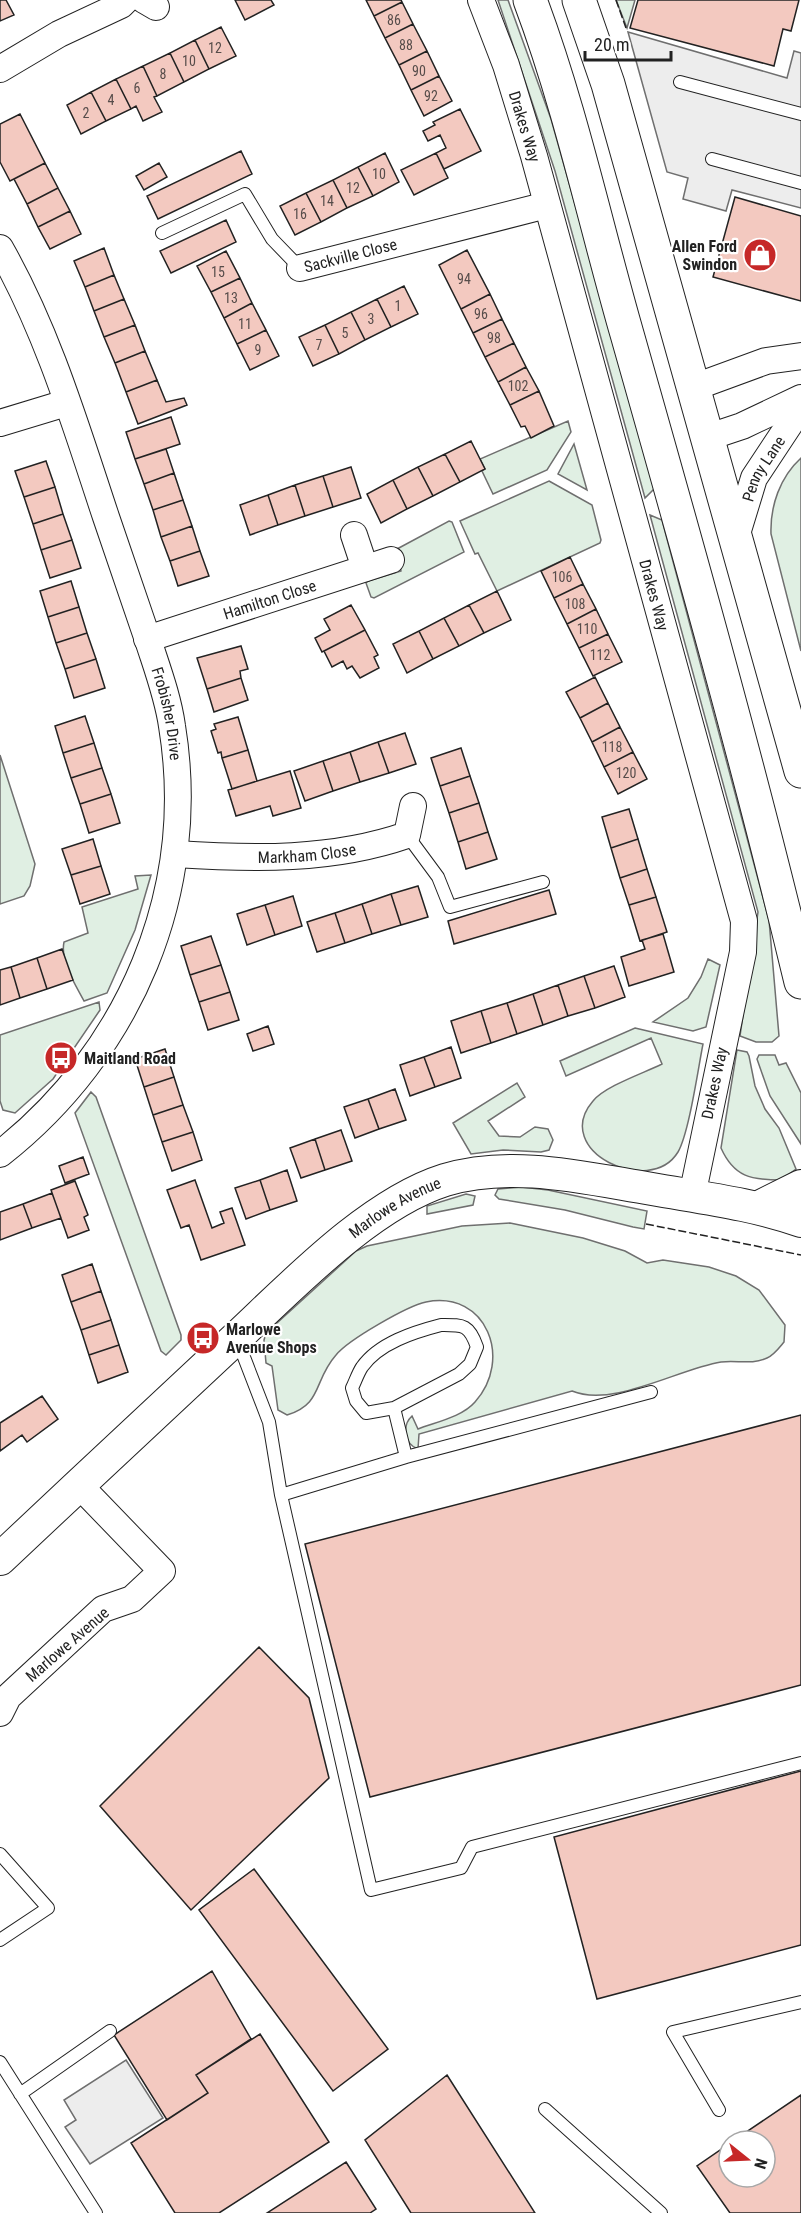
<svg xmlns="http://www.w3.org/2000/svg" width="801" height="2213" font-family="'Roboto Condensed',sans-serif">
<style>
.green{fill:#e0efe3;stroke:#6f6f6f;stroke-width:1.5}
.parking{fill:#ededed;stroke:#6f6f6f;stroke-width:1.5}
.building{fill:#f3c9c0;stroke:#222;stroke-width:1.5}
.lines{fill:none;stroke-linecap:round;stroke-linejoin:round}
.service-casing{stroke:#222;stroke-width:14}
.minor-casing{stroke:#222;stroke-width:28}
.tertiary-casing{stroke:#222;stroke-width:34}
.primary-casing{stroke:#222;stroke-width:35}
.service{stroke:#fff;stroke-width:12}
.minor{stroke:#fff;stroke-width:26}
.tertiary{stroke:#fff;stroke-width:32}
.primary{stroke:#fff;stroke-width:33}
.fence{stroke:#222;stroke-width:1.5;stroke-dasharray:8 3;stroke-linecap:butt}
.labels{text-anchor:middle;stroke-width:4.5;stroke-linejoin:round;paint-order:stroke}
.number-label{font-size:14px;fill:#564c4a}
.street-label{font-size:16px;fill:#222;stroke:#fff}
.poi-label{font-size:16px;font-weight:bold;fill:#222;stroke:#fff;text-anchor:start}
</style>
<rect width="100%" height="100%" fill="#fff"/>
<path class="green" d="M498,0H508L551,119L655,488L645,498L555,171Z
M616,0H635L627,28Z
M568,421L571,432L547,470L493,494L482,471L485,469L480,459Z
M574,444L587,490L558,474Z
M801,458V651L771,534C770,506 780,477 801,458Z
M549,481L592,505L601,540L600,543L497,591L478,553L475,554L460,521Z
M650,515L662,520L663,524L769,920L779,1036L772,1042H756L740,1036L758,912Z
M449,521L452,522L464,552L374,598L371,597L366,583L368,581L401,571L397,549Z
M0,755L35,864L30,886L24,896L0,904Z
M151,875L135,930L107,993L84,1001C75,984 60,961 64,942L88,933L82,907L138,889L135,876Z
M708,959L720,965L706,1027L693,1031L653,1022L688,998L701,977Z
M99,1002L100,1010L53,1079L15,1113L3,1110L0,1101V1035Z
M635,1028L703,1044C698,1069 689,1133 678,1152C650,1198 550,1151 593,1101C605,1086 644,1073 662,1064L651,1038L566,1076L560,1061Z
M737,1050L747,1052L749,1056L755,1086L765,1109L779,1128L796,1169L781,1180C751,1180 734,1177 721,1148Z
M759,1055H775L779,1065L786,1063L801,1093V1144L770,1096L757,1059Z
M517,1083L525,1097L488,1121L499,1136L520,1137L535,1127L548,1129L553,1140L549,1150L541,1152L503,1150L471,1154L453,1123Z
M91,1092L96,1097L181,1335V1340L166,1355L161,1351L75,1113Z
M521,1187L548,1190L647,1211L644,1229L633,1227L565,1210L499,1199L495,1195L498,1189Z
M466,1194L475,1196L473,1205L427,1214V1206Z
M510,1223L583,1238L625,1251L647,1263L663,1260L709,1267L736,1276L759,1290L785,1325L784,1342C779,1348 774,1355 767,1358C752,1365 737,1360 721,1362C678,1369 613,1408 572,1391L419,1434L418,1449C404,1444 402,1425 412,1416L418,1429C436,1422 462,1417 475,1402C513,1360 487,1290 426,1302C407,1306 348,1340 336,1355C313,1381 323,1404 287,1415L278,1410L272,1366L266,1363L264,1340L266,1333L356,1251L367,1246L462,1226Z"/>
<path class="parking" d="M628,32L787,78L794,51L801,53V208L732,190L726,211L683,199L688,178L667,172Z
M126,2060L163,2118L90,2164L65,2127L76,2120L64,2100Z"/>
<path class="building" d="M0,0H6L14,15L0,21Z
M235,0H271L274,5L245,20Z
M366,0H401L402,2L374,16Z
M638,0H799L791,31L783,29L774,66L630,28Z
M402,2L413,24L385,38L374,16Z
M413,24L427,51L399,65L385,38Z
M221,27L236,56L209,69L195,40Z
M195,40L209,69L184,82L170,53Z
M427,51L439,76L411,90L399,65Z
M170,53L184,82L157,96L143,66Z
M143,66L157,96L154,97L162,112L143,121L136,106L131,109L116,79Z
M439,76L452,101L424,116L411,90Z
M116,79L131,109L106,121L91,92Z
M91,92L106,121L81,134L67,105Z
M460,109L481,151L444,169L436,153L446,148L440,135L428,141L423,131L435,125L433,122Z
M20,114L45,163L10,181L0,162V124Z
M241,151L252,174L158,219L147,196Z
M385,153L399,182L373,196L358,167Z
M436,153L448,178L414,195L401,170Z
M45,163L58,188L27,204L14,179Z
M159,163L167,177L144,190L136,176Z
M358,167L373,196L347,208L333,180Z
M333,180L347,208L321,222L306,193Z
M58,188L70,211L38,227L27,204Z
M306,193L321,222L295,235L280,206Z
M735,197L801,216V301L713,277Z
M70,211L81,234L50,249L38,227Z
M226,220L236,242L171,273L160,251Z
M104,248L114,275L85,287L74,261Z
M467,250L490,294L461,309L439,265Z
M226,251L240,278L211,292L197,266Z
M114,275L124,299L94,311L85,287Z
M240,278L252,303L224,318L211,292Z
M404,286L418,314L391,327L377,299Z
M490,294L502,319L473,333L461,309Z
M124,299L135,325L104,337L94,311Z
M377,299L391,327L365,340L351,312Z
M252,303L266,330L237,344L224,318Z
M351,312L365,340L339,354L325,325Z
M502,319L514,343L485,357L473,333Z
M135,325L145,351L115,363L104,337Z
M325,325L339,354L313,366L299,337Z
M266,330L279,356L250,370L237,344Z
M514,343L526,367L498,382L485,357Z
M145,351L157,380L126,392L115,363Z
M526,367L539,391L510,405L498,382Z
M157,380L166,402L184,398L187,405L138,424L126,392Z
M539,391L554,426L531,438L525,426L521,427L510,405Z
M171,417L180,444L135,459L126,432Z
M471,441L485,469L460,482L445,454Z
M166,449L174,473L144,484L135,459Z
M445,454L460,482L433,496L418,467Z
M46,461L55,487L24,497L15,471Z
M351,467L361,498L333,507L323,476Z
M418,467L433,496L407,509L393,480Z
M174,473L183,500L153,510L144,484Z
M323,476L333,507L305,516L295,485Z
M393,480L407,509L381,523L367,494Z
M295,485L305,516L278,525L268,495Z
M55,487L63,514L33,524L24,497Z
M268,495L278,525L250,535L240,505Z
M183,500L192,526L161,537L153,510Z
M63,514L72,540L41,550L33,524Z
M192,526L200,551L170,561L161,537Z
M72,540L81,568L50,578L41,550Z
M200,551L209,576L178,586L170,561Z
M570,557L583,584L554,598L541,571Z
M71,581L79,607L48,617L40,591Z
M583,584L596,609L567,624L554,598Z
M497,591L511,620L484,633L469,605Z
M351,605L365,630L322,652L315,638L330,630L324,619Z
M469,605L484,633L459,646L444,618Z
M79,607L87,633L56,643L48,617Z
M596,609L608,634L579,648L567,624Z
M444,618L459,646L433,659L419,631Z
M365,630L378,655L374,657L379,668L360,678L352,666L347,669L343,661L332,667L324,651Z
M419,631L433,659L407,673L393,644Z
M87,633L96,659L65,669L56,643Z
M608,634L622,662L593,676L579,648Z
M241,646L248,669L240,671L241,678L207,689L197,658Z
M96,659L105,688L74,698L65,669Z
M595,677L608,703L580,718L566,692Z
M241,678L248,700L214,712L207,689Z
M608,703L620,727L592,742L580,718Z
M85,716L94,743L63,753L55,726Z
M238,717L248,750L222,758L221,752L218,753L211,731L216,729L214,724Z
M620,727L633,752L604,767L592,742Z
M405,733L416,764L389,773L378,742Z
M378,742L389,773L360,782L350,752Z
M94,743L102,768L71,778L63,753Z
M461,748L470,776L440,786L431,758Z
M248,750L257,781L232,789L222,758Z
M350,752L360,782L333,791L323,761Z
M633,752L647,779L618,794L604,767Z
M323,761L333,791L305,801L294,771Z
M102,768L111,794L80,804L71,778Z
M290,771L301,808L273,816L270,806L236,816L228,790Z
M470,776L479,803L449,813L440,786Z
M111,794L120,823L89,833L80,804Z
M479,803L488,832L458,842L449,813Z
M629,809L638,839L611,848L602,817Z
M488,832L497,859L466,869L458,842Z
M93,839L101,866L71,875L62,849Z
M638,839L647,869L620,878L611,848Z
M101,866L110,894L80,904L71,875Z
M647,869L656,897L629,905L620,878Z
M418,886L428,917L401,925L391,894Z
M549,890L556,914L454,944L448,921Z
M391,894L401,925L372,934L362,904Z
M293,896L302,926L275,935L265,905Z
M656,897L667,932L640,941L629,905Z
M362,904L372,934L345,943L335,913Z
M265,905L275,935L247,945L237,914Z
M335,913L345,943L317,952L307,922Z
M663,934L674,972L629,986L621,957L645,949L642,940Z
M211,936L221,965L190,975L181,946Z
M62,949L73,980L47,989L37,958Z
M37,958L47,989L20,998L11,967Z
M221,965L230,992L199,1002L190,975Z
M614,966L625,997L595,1008L584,976Z
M11,967L20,998L0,1005V970Z
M584,976L595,1008L568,1016L558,985Z
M558,985L568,1016L543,1025L533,994Z
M230,992L239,1020L208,1030L199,1002Z
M533,994L543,1025L517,1034L507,1003Z
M507,1003L517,1034L491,1043L481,1011Z
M481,1011L491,1043L461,1053L451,1021Z
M268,1026L274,1044L253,1051L247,1034Z
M451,1047L461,1078L435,1087L424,1057Z
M165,1049L174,1077L144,1087L135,1059Z
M424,1057L435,1087L410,1096L400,1065Z
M174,1077L183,1105L153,1115L144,1087Z
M395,1089L406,1120L379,1129L368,1099Z
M368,1099L379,1129L355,1138L344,1107Z
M183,1105L193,1132L162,1142L153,1115Z
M341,1130L352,1161L325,1170L315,1139Z
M193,1132L202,1160L172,1171L162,1142Z
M315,1139L325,1170L301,1178L290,1148Z
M83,1157L89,1174L65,1183L59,1166Z
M287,1170L297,1201L270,1210L260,1180Z
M195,1180L212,1228L224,1223L220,1212L232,1208L245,1245L201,1260L189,1225L181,1228L167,1190Z
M260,1180L270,1210L246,1219L235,1188Z
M75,1181L88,1215L84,1217L89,1230L68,1238L51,1190Z
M52,1193L61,1218L32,1228L23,1204Z
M23,1204L32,1228L0,1240V1212Z
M92,1264L101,1291L71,1302L62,1275Z
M101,1291L111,1320L81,1330L71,1302Z
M111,1320L119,1345L89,1355L81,1330Z
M119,1345L128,1372L98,1383L89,1355Z
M42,1396L58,1419L27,1442L22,1435L0,1451V1423Z
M801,1415V1685L370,1797L305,1544Z
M259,1647L309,1698L329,1778L191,1910L100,1806Z
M801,1771V1945L597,1999L554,1837Z
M254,1869L388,2049L333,2091L199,1910Z
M212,1971L251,2039L196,2075L208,2093L167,2120L114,2035Z
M260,2034L329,2142L219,2213H175L131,2143L208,2093L196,2075Z
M447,2075L535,2213H411L365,2140Z
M801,2095V2213H730L697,2166L729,2144V2177H765V2141H733Z
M346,2162L376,2209L370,2213H267Z"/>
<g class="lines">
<g class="service-casing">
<path id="service" d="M680,82L801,114
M712,159L801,183
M162,233L245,194L272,239L300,268
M407,835L438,877L450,907L543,882
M441,1325C463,1325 469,1324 477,1347L470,1364L459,1374L394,1408L366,1413L356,1401L352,1388C355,1382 358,1373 362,1367C379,1343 414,1332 441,1325Z
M237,1339L269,1422L281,1495L371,1890L461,1868L472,1847L801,1763
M394,1408L406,1457
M281,1495L406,1457L651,1392
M0,1854L48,1908L0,1940
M0,2062L96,2213
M20,2094L110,2031
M545,2109L661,2213
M719,2110L673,2032L801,2002"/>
</g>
<g class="minor-casing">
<g id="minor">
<path d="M144,0L156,7"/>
<path id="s1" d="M481,0L506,65L534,156L744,921L743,952L692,1196"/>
<path d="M0,69L59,34L121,5L126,0"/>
<path id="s2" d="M0,248C48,332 76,427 106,517C120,558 134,599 148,640C157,668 168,697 172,726C199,891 130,1052 0,1154"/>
<path id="s3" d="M300,268L547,205"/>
<path d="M695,387L766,361L801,356"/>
<path d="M0,423L66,403"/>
<path d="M709,437L742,426L801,398"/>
<path d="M354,535L365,568"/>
<path id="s4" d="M736,537L754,478L801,407"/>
<path id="s5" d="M147,639L391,560"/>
<path id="s6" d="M175,854C253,859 332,861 407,835L413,806"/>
<path d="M0,1713L8,1697L103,1609L132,1599L162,1571L79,1485"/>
</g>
</g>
<g class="tertiary-casing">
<g id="tertiary">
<path d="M759,1207L801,1186"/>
<path id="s7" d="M0,1559C78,1486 155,1413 234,1340C291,1287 369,1204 445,1180C513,1160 584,1178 652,1189C703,1198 753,1204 801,1221"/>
</g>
</g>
<g class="primary-casing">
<path id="primary" d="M530,0C571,109 595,223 627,334C688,549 749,765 801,982
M579,0L608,84L801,771"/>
</g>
<use href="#service" class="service"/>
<use href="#minor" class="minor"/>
<use href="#tertiary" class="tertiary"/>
<use href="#primary" class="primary"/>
<path class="fence" d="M616,0L626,28
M646,1224L801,1255"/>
</g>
<defs>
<g id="shop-disc" transform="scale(1.725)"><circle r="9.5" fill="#c62828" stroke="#fff"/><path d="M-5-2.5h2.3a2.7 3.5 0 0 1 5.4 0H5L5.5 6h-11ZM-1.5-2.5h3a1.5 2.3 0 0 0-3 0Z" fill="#fff"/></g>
<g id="bus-disc" transform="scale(1.725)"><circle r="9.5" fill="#c62828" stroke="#fff"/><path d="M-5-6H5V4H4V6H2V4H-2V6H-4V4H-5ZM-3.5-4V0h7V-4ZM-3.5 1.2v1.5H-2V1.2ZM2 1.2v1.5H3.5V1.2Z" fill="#fff"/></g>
</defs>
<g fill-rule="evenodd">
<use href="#shop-disc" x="760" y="255"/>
<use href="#bus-disc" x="61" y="1058"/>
<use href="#bus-disc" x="203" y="1338"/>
</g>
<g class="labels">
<g class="number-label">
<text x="394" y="25">86</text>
<text x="406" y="50">88</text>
<text x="215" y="53">12</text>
<text x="189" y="66">10</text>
<text x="419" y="76">90</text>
<text x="163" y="79">8</text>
<text x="137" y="93">6</text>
<text x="431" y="101">92</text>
<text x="111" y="105">4</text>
<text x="86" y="118">2</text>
<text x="379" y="179">10</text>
<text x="353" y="193">12</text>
<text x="327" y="206">14</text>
<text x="300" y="219">16</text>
<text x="218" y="277">15</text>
<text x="464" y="284">94</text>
<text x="231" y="303">13</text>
<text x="398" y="311">1</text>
<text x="481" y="319">96</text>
<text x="371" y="324">3</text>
<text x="245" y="329">11</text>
<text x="345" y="338">5</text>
<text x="494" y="343">98</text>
<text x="319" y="350">7</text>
<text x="258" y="355">9</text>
<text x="518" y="391">102</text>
<text x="562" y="582">106</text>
<text x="575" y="609">108</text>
<text x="587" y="634">110</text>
<text x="600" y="660">112</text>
<text x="612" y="752">118</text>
<text x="626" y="778">120</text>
</g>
<g class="street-label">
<text dy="6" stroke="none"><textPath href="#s1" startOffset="134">Drakes Way</textPath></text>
<text dy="6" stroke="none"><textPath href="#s3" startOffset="52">Sackville Close</textPath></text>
<text dy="6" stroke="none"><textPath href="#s4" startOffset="74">Penny Lane</textPath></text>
<text dy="6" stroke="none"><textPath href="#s1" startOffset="620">Drakes Way</textPath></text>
<text dy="6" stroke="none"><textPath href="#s5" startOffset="129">Hamilton Close</textPath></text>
<text dy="6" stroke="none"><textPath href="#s2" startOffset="496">Frobisher Drive</textPath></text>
<text dy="6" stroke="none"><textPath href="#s6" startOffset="132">Markham Close</textPath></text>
<text transform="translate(714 1083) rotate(-78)" y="6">Drakes Way</text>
<text dy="6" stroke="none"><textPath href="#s7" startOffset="530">Marlowe Avenue</textPath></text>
<text transform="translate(67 1644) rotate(-41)" y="6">Marlowe Avenue</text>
</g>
<g class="poi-label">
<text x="737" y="252" text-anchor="end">Allen Ford<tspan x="737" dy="18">Swindon</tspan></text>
<text x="84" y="1064">Maitland Road</text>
<text x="226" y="1335">Marlowe<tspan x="226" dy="18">Avenue Shops</tspan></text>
</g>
</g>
<g transform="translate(747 2159) rotate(108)"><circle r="28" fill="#ffffff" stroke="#a7a7a7" stroke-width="1.5"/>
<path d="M0-4.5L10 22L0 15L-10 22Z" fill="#c62828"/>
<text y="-9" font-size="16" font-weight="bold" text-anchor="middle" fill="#222222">N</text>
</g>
<path d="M585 51v9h86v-9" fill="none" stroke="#222222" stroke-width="3"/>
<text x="594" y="51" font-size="18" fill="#222222" stroke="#ffffff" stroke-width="4.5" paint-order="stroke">20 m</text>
</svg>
